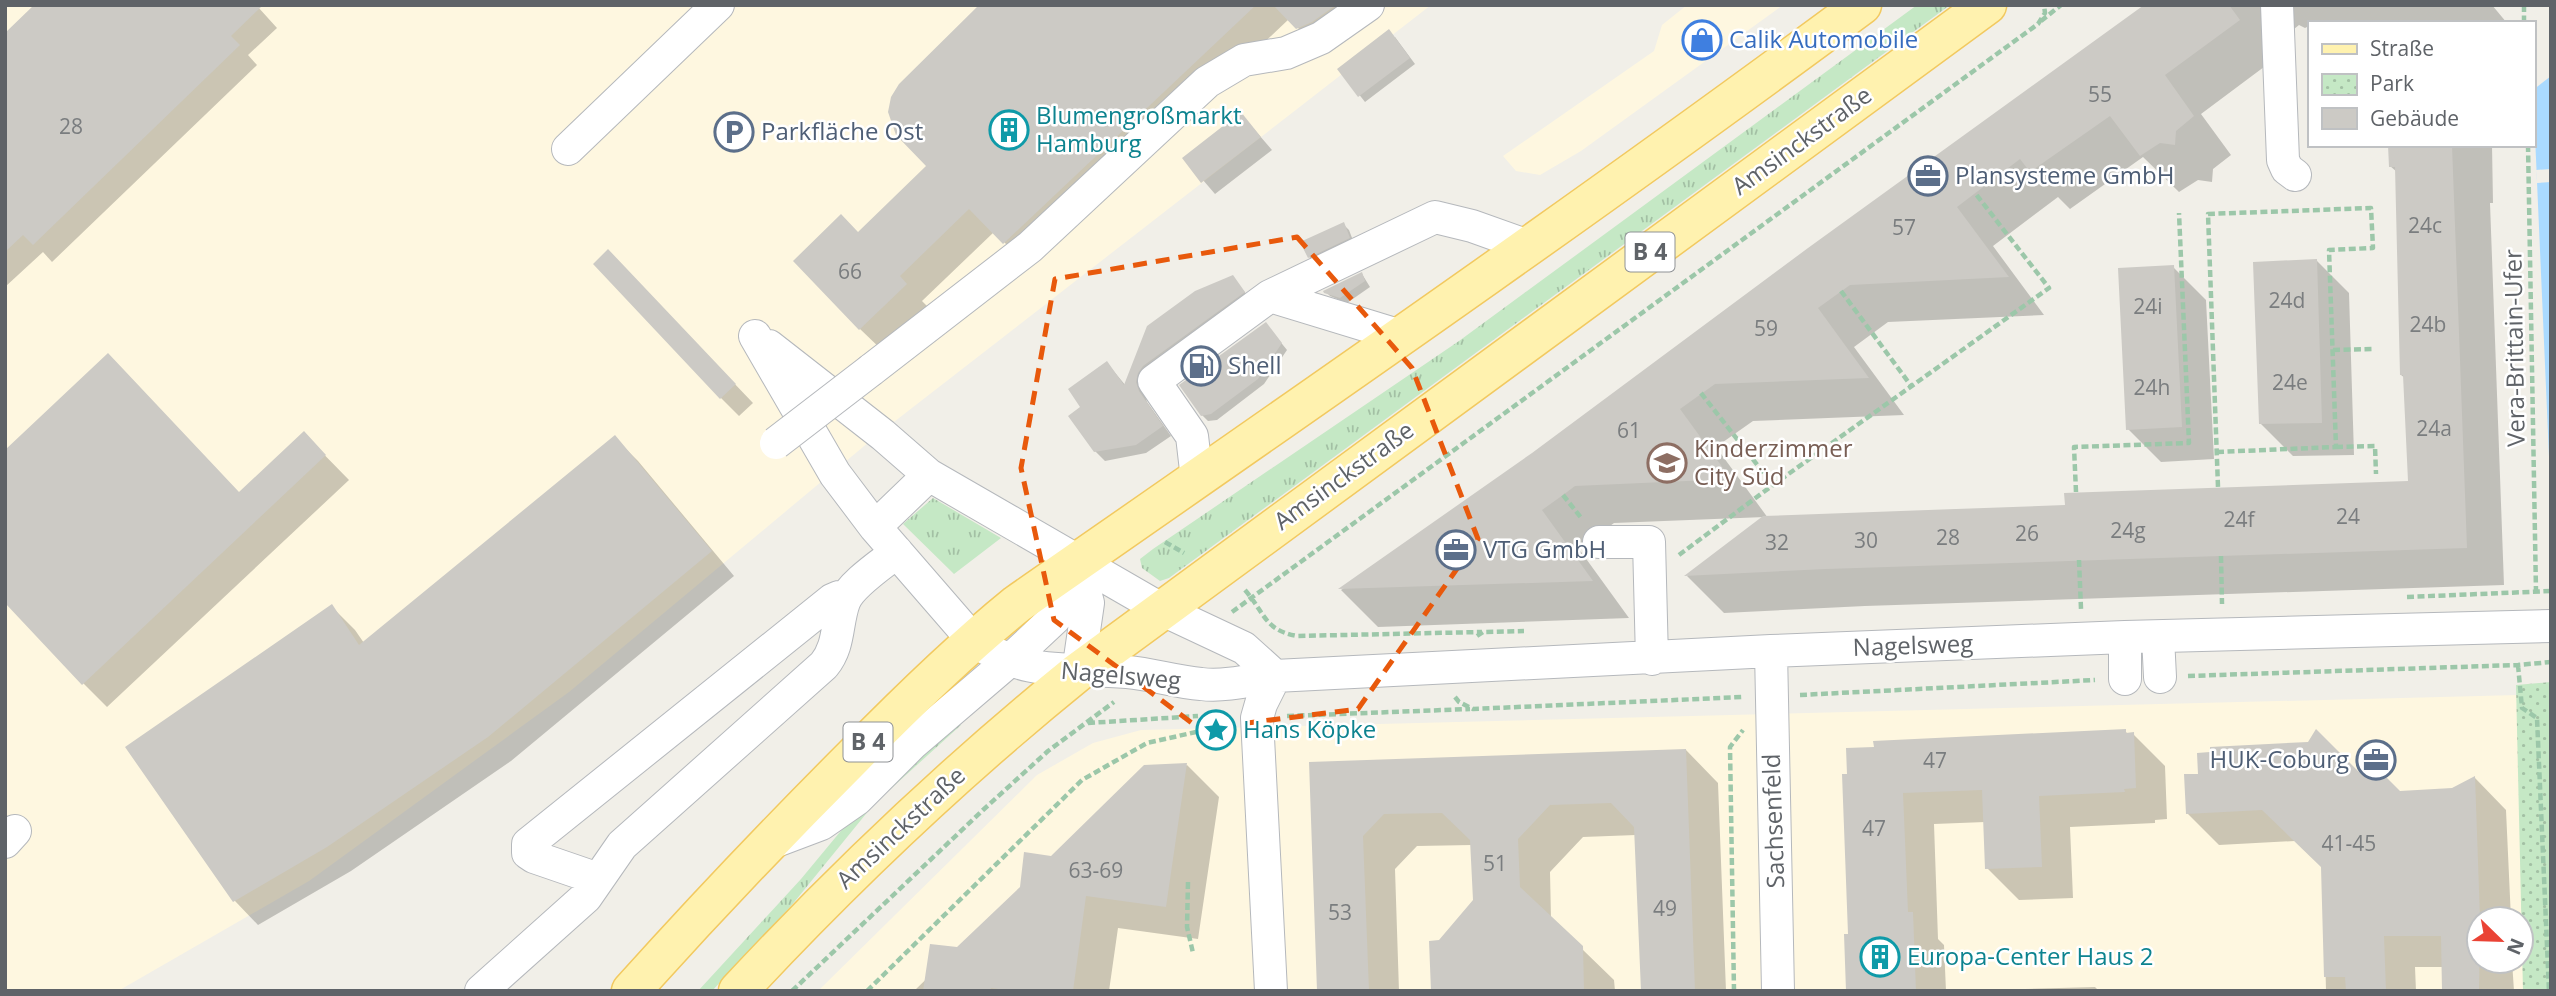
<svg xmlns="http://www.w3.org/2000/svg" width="2556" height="996" font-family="'Open Sans',sans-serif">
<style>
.commercial{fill:#fef7e0;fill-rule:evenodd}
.grass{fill:url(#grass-tufts)}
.park{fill:url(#park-dots)}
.water{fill:#aadaff}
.pier{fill:#f1efe8}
.shadow{fill:#0003}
.building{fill:#cccac5}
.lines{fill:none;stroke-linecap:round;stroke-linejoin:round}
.minor-casing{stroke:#b5b8bc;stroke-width:34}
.major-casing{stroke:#f2c960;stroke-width:41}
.path{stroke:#9cc7a9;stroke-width:4.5;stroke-dasharray:7 3.5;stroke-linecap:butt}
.minor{stroke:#fff;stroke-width:32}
.major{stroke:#fff2af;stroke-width:38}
.minor-bridge-casing{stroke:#b5b8bc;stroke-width:34;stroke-linecap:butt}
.minor-bridge{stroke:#fff;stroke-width:32}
.marked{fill:none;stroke:#e8590c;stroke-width:5;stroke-dasharray:14 9;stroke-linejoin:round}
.labels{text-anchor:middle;stroke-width:5;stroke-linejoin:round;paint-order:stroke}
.number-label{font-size:21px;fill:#7a7d7f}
.shield{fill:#fff;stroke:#8f9295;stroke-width:2}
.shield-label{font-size:23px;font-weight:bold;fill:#5f6368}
.shop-label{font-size:24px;fill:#366cbe;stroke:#fff;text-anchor:start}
.culture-label{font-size:24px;fill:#0d838f;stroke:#fff;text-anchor:start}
.service-label{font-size:24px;fill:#4e5e75;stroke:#fff;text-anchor:start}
.street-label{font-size:24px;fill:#5f6368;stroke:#fff}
.education-label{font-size:24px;fill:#785e54;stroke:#fff;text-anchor:start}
</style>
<defs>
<pattern id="grass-tufts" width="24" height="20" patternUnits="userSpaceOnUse" patternTransform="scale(1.75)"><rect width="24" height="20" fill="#c5e8c5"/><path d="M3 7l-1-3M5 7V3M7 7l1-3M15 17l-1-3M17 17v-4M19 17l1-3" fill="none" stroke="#a3c0a4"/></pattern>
<pattern id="park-dots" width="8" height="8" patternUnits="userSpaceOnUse" patternTransform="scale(1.75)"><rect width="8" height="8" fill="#c5e8c5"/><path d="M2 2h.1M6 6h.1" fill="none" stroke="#a3c0a4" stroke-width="1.8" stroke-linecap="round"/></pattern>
</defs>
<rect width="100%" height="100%" fill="#f1efe8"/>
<path class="commercial" d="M5,5H1431L881,432L569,692L309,881L118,991H5Z
M1687,5H1783L1581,151L1540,175L1516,171L1503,156L1654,51L1662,25Z
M2518,695L2524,991H818L1037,775L1093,743L1141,730ZM2479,919H2521V961H2479Z"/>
<path class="grass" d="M1917,5H1950L1169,578L1160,581L1142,568L1140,559L1153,549L1459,341Z
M933,498L1001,538L954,574L903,524Z
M952,721L961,725L874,804L791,906L712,991H698L801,879L869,797Z"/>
<path class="park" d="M2551,682V991H2523L2516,685Z"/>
<path class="water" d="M2551,76V502L2533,90Z"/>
<path class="pier" d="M2551,169V182L2537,183L2536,170Z"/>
<path class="shadow" d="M983,5H1386L1365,25L1321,51L1289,19L1028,266L994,232L922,301L929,308L884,352L860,329L858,234L929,166Z
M2146,5H2492L2507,23H2309V26L2305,28L2299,25L2269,49L2276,58L2201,114L2231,155L2213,169L2212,182L2198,180L2179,192L2143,157L2070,209L2058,197L1993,246L2044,315L1888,322L1854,347L1904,415L1753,421L1716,447L1768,518L2067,506L2410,483L2405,378L2401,375L2397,172L2390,166V145H2492L2493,203H2490L2504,585L1865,606L1724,613L1687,576L1765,517L1614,523L1579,549L1629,618L1378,627L1341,590L1533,455Z
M258,7L277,28L248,55L257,65L52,262L43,252L5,287V35Z
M1395,37L1415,64L1365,102L1339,69Z
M1241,114L1272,150L1215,194L1184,158Z
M1344,225L1349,230L1354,243L1315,262L1309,257Z
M2317,261L2349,293L2354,455L2293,456L2260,423Z
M2173,267L2206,300L2214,459L2161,462L2128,429Z
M626,270L753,403L739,416L721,398Z
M1362,274L1370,287L1347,303L1330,296L1326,292Z
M1232,277L1253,302L1144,393L1147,402L1171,436L1146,453L1105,461L1095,451L1082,407L1107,363L1126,386L1196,293Z
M1266,324L1287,350L1264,384L1217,420L1208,421L1202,415Z
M304,434L349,480L107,707L83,683L240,494Z
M614,437L638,461L734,576L511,761L351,871L258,925L235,901L128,747L332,607L355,630L364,643Z
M2125,731L2128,734H2133L2165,766L2167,819L2155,820V823L2070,827L2073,898L2019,900L1987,868L1985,822L1934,824L1938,939L1944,945L1946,991H1848L1850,936L1844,776Z
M1686,750L1718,783L1726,991H1642L1636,835L1583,837L1550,872L1551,919L1614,980L1615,991H1433L1474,901L1472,845L1417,846L1395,869L1399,991H1319L1311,763Z
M1187,765L1219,797L1198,939L1118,928L1109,991H914L1051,858Z
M2361,777L2400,793L2453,790L2475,778L2506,810L2511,919H2479V961H2512L2514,991H2444V967H2415L2416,991H2326L2323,868L2295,841L2219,845L2187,813Z
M2095,987L2099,991H1955Z"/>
<path class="building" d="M34,5H263L231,36L240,45L33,245L23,235L5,252V33Z
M979,5H1256L1003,244L969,209L900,276L907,284L859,330L793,261L841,214L858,232L926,166L896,135L888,112L891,97L899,84Z
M1273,5H1336L1312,22L1296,29Z
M2144,5H2229L2240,20L2165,75L2194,116L2176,131L2175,145L2160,143L2140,156L2110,116L2030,172L2020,159L1957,207L2009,277L1850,285L1818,308L1869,378L1715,384L1680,409L1731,479L1575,486L1563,495L1542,510L1593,581L1338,589L1532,453L1808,248Z
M1389,29L1410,58L1358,97L1337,69Z
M1241,112L1261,137L1201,183L1182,158Z
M2388,145H2452L2467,548L1826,569L1684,576L1763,516L2065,505L2064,493L2408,481L2403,375H2400L2395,167H2389Z
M1344,222L1350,238L1308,258L1300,242Z
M608,249L736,384L720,399L593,264Z
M2317,259L2322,423L2259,424L2253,262Z
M2174,265L2182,427L2126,430L2118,268Z
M1362,272L1365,281L1340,298L1324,293L1323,291Z
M1233,275L1245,292L1143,366L1138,373L1136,382L1139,391L1163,426L1136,445L1094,452L1068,416L1080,407L1068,389L1107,361L1124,385L1147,326L1195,291Z
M1266,322L1282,343L1258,379L1211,414L1201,416L1179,385Z
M108,353L239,492L304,431L326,455L82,685L5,603V450Z
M615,435L712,551L488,737L327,847L233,902L125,747L332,604L359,645Z
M2126,729V733L2134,732L2136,788L2124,789L2125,792L2039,796L2042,867L1985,869L1982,790L1903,793L1908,912H1913L1916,991H1846L1844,934H1848L1842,774H1847L1846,748L1874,747L1873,741Z
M2316,729L2362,775L2380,771L2400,791L2452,788L2475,776L2480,919L2479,991H2442L2441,936H2384L2386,991H2346L2345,977H2324L2321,867L2262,810L2186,814L2184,774H2198L2197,753L2210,752V747L2308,742Z
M1686,749L1695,991H1641L1634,827L1611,803L1550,805L1518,839L1520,887L1583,946L1584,991H1431L1429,941L1439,940L1473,900L1470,840L1442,813L1384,814L1363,836L1369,991H1317L1309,762Z
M1187,763L1166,907L1086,896L1073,991H1013L991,988L990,991H923L930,944L957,947L1020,887L1024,852L1051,856L1144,765Z"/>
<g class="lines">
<g class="minor-casing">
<path id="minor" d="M2277,5L2283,160L2287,169L2295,175
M568,149L718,5
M1270,296L1401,336
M755,336L835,474L875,527L973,640C1027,678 1066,667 1127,672C1152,674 1176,682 1201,684C1225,687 1251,680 1275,676L1771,651L2125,637L2551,626
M769,346L883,435L929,475L1161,609L1244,648L1275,676
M871,370L1030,247L1207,82L1244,60L1286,53L1321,38L1368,5
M1197,479L1192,436L1154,381L1270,296L1435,217L1472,226L1528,246
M875,527L929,475
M1599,542H1649L1652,659
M1077,562L1088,603L1078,672
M2158,637L2160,677
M1771,651L1778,991
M2125,679V637
M5,842L15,831
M768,844L821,824L857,799L913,743L1009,661L1055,618L1066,600L1077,562
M598,879L534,857L528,853V844L832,600L839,597L844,600
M481,991L586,897L622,845L824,665C840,645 836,624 844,602C850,585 882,564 897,552
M1271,991L1257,718L1261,704L1275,676"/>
</g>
<g class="major-casing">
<path id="major" d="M631,991C703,911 777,833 854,756C906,703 959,651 1017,604C1300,407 1584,211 1862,5
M738,991C844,877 957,770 1078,672L1987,5"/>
</g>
<path class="path" d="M2524,5V23
M2041,21L2061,5
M2528,145L2536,592
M1841,291L1912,387
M2333,350L2375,349
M1701,393L1773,485
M2336,447L2375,446L2376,474
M2217,452L2336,447L2329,250L2373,248L2371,208L2208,214L2218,487
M2076,492L2074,447L2189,443L2179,213
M1563,495L1582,519
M1165,542L1184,553
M1679,555L1773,485L2049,288L1975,193
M2221,556L2222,604
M2079,560L2081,609
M1245,590C1265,613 1264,630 1297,636L1482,632
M2407,597L2551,591
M1232,612L2038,24L2045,13L2044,5
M1477,636L1483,632L1524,631
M2518,665L2522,708L2537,718L2549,991
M2188,676L2518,665L2551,662
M1800,695L2095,680
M1455,697L1459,702L1473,709L1742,697
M1287,716L1470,709
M1206,717L1229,719
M1088,723L1198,716
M1188,882L1187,927L1193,953
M792,991L983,810L1048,751L1114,702
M867,991L1082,780L1147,743L1196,732
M1734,991L1730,747L1743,730"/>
<use href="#minor" class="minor"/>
<use href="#major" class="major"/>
<g class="minor-bridge-casing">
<path id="minor-bridge" d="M776,443L871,370"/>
</g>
<use href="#minor-bridge" class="minor-bridge"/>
</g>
<path class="marked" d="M1297,237L1412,368L1478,539L1358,709L1200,729L1054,620L1021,468L1055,279Z"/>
<defs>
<g id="shop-ring" transform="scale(2.0125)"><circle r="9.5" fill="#fff" stroke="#3f7fe0" stroke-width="1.5"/><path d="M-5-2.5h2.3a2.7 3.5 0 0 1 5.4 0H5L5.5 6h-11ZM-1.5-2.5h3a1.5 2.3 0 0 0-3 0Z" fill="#3f7fe0"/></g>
<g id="building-ring" transform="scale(2.0125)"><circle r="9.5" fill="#fff" stroke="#0f9aa8" stroke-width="1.5"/><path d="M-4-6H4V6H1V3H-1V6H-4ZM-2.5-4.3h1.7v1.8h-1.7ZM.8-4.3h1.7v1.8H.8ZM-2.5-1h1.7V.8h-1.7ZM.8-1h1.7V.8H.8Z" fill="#0f9aa8"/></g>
<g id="parking-ring" transform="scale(2.0125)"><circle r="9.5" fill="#fff" stroke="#5c6f8a" stroke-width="1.5"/><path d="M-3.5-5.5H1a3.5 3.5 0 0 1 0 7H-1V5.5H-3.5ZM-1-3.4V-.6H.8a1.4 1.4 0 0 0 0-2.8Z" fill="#5c6f8a"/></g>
<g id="office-ring" transform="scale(2.0125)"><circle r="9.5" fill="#fff" stroke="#5c6f8a" stroke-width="1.5"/><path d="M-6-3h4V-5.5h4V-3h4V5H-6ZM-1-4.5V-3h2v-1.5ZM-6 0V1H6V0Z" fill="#5c6f8a"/></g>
<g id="fuel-ring" transform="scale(2.0125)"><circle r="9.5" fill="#fff" stroke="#5c6f8a" stroke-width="1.5"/><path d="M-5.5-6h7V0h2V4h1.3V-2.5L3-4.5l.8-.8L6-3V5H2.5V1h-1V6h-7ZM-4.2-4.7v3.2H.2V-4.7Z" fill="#5c6f8a"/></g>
<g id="school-ring" transform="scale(2.0125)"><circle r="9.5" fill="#fff" stroke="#8d6e63" stroke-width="1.5"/><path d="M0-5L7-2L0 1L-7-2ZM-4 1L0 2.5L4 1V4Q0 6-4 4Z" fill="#8d6e63"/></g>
<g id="sight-ring" transform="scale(2.0125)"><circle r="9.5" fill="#fff" stroke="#0f9aa8" stroke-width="1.5"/><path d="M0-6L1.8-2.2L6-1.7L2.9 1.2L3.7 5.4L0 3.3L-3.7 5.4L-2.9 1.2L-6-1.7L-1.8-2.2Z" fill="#0f9aa8"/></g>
</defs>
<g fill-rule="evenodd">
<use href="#shop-ring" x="1702" y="40"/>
<use href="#building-ring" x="1009" y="130"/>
<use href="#parking-ring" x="734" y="132"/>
<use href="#office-ring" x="1928" y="176"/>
<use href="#fuel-ring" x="1201" y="366"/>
<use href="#school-ring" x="1667" y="463"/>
<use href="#office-ring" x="1456" y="550"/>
<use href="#sight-ring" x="1216" y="730"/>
<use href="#office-ring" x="2376" y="760"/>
<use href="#building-ring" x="1880" y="957"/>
</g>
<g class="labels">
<g class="number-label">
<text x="2100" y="102">55</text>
<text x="71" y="134">28</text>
<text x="2425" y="233">24c</text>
<text x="1904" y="235">57</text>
<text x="850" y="279">66</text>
<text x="2287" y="308">24d</text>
<text x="2148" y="314">24i</text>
<text x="2428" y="332">24b</text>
<text x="1766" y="336">59</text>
<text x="2290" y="390">24e</text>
<text x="2152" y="395">24h</text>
<text x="2434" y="436">24a</text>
<text x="1629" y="438">61</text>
<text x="2348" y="524">24</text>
<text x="2239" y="527">24f</text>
<text x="2128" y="538">24g</text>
<text x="2027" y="541">26</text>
<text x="1948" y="545">28</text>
<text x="1866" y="548">30</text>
<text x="1777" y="550">32</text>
<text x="1935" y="768">47</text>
<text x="1874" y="836">47</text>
<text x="2349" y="851">41-45</text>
<text x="1495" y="871">51</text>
<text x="1096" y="878">63-69</text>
<text x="1665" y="916">49</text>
<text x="1340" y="920">53</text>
</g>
<g class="shield">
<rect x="1625.5" y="232.5" width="49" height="39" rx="5"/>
<rect x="843.5" y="722.5" width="49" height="39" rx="5"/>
</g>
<g class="shield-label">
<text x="1650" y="260">B 4</text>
<text x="868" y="750">B 4</text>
</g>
<g class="shop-label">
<text x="1729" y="48">Calik Automobile</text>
</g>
<g class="culture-label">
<text x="1036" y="124">Blumengroßmarkt<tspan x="1036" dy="28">Hamburg</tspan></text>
<text x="1243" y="738">Hans Köpke</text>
<text x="1907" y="965">Europa-Center Haus 2</text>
</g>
<g class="service-label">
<text x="761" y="140">Parkfläche Ost</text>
<text x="1955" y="184">Plansysteme GmbH</text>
<text x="1228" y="374">Shell</text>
<text x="1483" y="558">VTG GmbH</text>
<text x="2349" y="768" text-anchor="end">HUK-Coburg</text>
</g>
<g class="street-label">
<text transform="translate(1802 141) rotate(-36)" y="8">Amsinckstraße</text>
<text transform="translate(2515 348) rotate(-91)" y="8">Vera-Brittain-Ufer</text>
<text transform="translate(1344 476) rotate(-36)" y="8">Amsinckstraße</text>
<text transform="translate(1913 646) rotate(-2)" y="8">Nagelsweg</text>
<text transform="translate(1121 676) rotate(5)" y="8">Nagelsweg</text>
<text transform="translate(1774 821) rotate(-92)" y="8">Sachsenfeld</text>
<text transform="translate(901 828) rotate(-43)" y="8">Amsinckstraße</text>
</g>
<g class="education-label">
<text x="1694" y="457">Kinderzimmer<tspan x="1694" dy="28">City Süd</tspan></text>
</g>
</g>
<rect width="2556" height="996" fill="none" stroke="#5f6368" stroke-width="14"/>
<rect x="2308" y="21" width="228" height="126" fill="#ffffff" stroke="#bfc1c3" stroke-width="2"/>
<rect x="2322" y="44" width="35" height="10" fill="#fff2af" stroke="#bfc1c3" stroke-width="2"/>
<text x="2370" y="56" font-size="21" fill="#5f6368">Straße</text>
<rect x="2322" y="74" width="35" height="21" fill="url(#park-dots)" stroke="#bfc1c3" stroke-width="2"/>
<text x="2370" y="91" font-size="21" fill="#5f6368">Park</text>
<rect x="2322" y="108" width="35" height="21" fill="#cccac5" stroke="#bfc1c3" stroke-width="2"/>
<text x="2370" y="126" font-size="21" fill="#5f6368">Gebäude</text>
<g transform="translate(2500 940) rotate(113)"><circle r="33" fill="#ffffff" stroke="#bfc1c3" stroke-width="2"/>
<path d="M0-5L12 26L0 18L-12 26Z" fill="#ea4335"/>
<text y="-10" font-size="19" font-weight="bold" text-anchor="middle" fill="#5f6368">N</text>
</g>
</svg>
